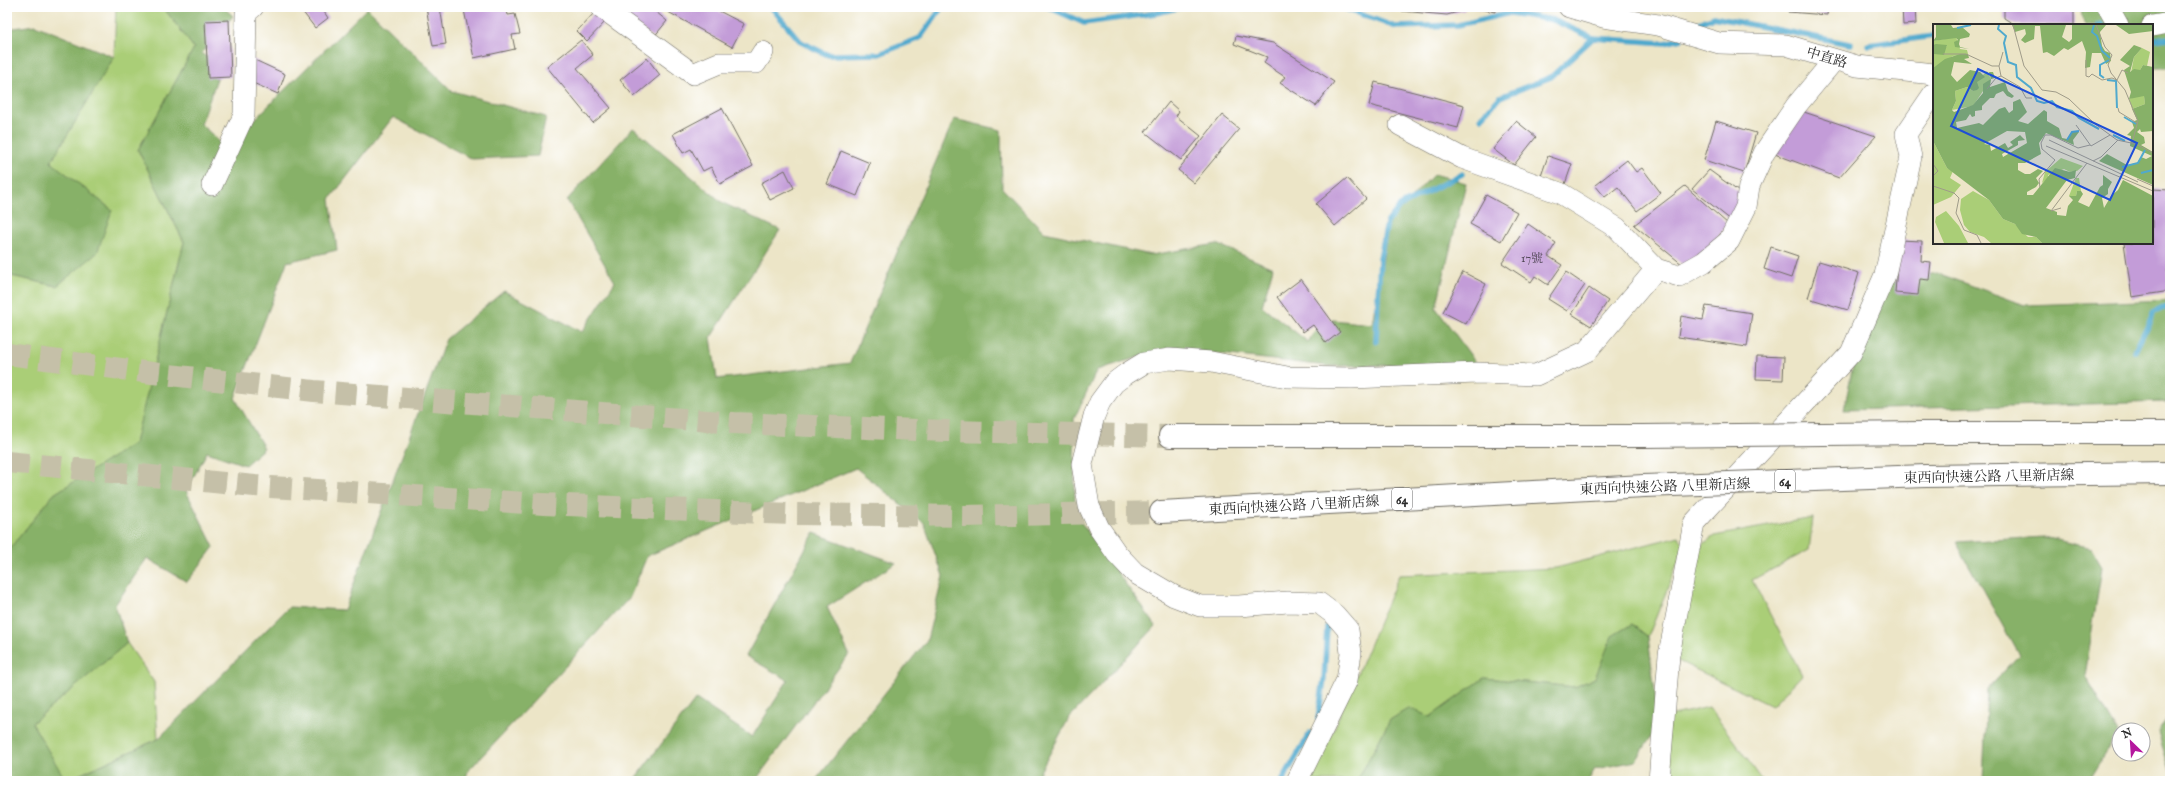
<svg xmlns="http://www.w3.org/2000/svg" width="2177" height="788" font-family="'IM FELL English','Noto Serif TC',serif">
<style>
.green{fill:#aace77;stroke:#6a7c51}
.forest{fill:#87b168;stroke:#596e4a}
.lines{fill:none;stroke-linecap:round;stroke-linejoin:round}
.stream{stroke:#50a9cd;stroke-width:5.5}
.building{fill:#c39cd8}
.highway-tunnel{stroke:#c5c0a8;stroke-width:22;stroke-dasharray:22 11;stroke-linecap:butt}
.minor-casing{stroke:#6f6c62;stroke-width:22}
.highway-casing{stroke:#6f6c62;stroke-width:24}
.minor{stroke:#fff;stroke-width:21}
.highway{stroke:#fff;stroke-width:22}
.highway-bridge-casing{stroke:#6f6c62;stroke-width:24;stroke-linecap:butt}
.highway-bridge{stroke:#fff;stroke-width:22}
.labels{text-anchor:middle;stroke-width:3.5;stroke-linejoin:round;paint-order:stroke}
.number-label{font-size:12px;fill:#514756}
.shield{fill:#fff;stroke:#6b6b6b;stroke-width:1}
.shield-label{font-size:13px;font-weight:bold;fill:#2b2b2b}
.street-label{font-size:14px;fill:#2b2b2b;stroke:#fff}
.inset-river{fill:none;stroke:#50a9cd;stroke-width:2}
.inset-road{fill:none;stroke:#9f9b89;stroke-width:1}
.view{fill:#1d4ed8;fill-opacity:0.15;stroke:#1d4ed8;stroke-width:2}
.inset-edge{fill:none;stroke:#2b2b2b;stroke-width:2}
</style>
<rect width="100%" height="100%" fill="#fff"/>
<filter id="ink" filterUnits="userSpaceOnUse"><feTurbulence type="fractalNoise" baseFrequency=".025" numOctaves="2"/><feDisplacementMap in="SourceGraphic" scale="8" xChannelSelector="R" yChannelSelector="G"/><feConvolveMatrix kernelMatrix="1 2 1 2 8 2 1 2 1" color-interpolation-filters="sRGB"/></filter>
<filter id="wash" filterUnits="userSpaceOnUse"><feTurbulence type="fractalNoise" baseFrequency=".012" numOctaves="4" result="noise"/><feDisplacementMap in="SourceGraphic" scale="16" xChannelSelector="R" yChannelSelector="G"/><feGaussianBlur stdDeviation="0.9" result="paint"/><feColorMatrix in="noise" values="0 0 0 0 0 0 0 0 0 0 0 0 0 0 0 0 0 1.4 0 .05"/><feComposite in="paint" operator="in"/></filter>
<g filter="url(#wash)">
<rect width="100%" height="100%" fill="#ece5c7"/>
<path class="green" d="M116,7H163L194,48L138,150L184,242L135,444L54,494L7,552V275L57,286L112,210L51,162L114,57Z
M1813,518L1809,550L1752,580L1802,675L1772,706L1674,659L1693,552L1714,536Z
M1679,536L1684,547L1648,637L1632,624L1613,636L1595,678L1575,687L1484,678L1430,717L1409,708L1390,720L1357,781H1312L1399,575L1556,568Z
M127,643L154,682L158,739L65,781L32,723Z
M1709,707L1763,781H1664L1669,716Z"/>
<path class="forest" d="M163,7H223L233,16L202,53L220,70L201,124L226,148L367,8L452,91L546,117L538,156L472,159L393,117L330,199L337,250L287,262L235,398L264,448L245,465L207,452L186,491L214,547L187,582L147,558L115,605L127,643L32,723L66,781L158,739L289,607L344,610L446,339L504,291L582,332L615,282L567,200L633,128L723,203L780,230L711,337L717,379L850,363L954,119L1001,130L1002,188L1044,232L1151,255L1217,244L1273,268L1262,306L1308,342L1323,319L1372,324L1389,221L1434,174L1466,183L1436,308L1477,364L1327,366L1168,348L1097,370L1074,419L1075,514L1156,626L1069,718L1035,781H815L927,640L943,576L924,523L856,468L647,556L630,597L468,771L465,781H7V552L54,494L135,443L184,242L138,150L194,48Z
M2081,7H2170V68H2152V25H2087L2082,18Z
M35,25L114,57L51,162L112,210L97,253L57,286L7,275V29Z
M1937,273L2025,305L2170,300V402L1844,410L1861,325L1893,282Z
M814,533L896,563L827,607L849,654L755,781H633L696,699L752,737L788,680L746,656Z
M2044,537L2091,548L2102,567L2085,676L2118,732L2088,781H1983L1987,690L2019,655L1956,542Z
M1632,624L1648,637L1659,724L1636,761L1595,769L1588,781H1357L1390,720L1409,708L1430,717L1484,678L1575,687L1595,678L1612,636Z
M2170,712V770L2158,733Z"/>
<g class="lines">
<path class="stream" d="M771,7L801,42L828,55L879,54L920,38L942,7
M1048,7L1084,23L1156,13L1182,7
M1340,7L1396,27L1458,25L1510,13L1553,20L1593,38L1665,43L1681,39
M2098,25L2101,24
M1691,31L1697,24L1713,17L1850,44
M2152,40L2170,38
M1868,45L1934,36
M1481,118L1500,97L1551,77L1593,38
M1376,341L1380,258L1387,223L1400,206L1462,174
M2135,351L2154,312L2170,306
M1318,719L1324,679L1327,627
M1282,781L1310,733"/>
</g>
<g id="blocks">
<path class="building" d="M299,7H321L328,18L315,28Z
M426,7H440L446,44L433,46Z
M476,7H506L508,15L515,14L520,34L512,35L515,49L474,58L464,10Z
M614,7H650L667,21L653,38Z
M659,7H721L719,11L744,24L732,47Z
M1388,7H1465V10L1447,15L1388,10Z
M1469,7H1495V12Z
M1789,7H1828L1827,15L1788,12Z
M1902,7H1915L1916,24L1903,25Z
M2004,7H2074V25H2015L2004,18Z
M596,11L606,21L587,41L577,31Z
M229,20L231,77L208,78L205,21Z
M1236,36L1273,43L1334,82L1316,106L1280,83L1285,77L1264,63L1267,57L1234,44Z
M581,40L593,55L577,68L611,108L593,123L547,67Z
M244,55L285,74L278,94L244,79Z
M647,58L660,75L634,97L620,80Z
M1375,82L1464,105L1458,128L1369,105Z
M1169,102L1179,111L1176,116L1201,136L1181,160L1145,132Z
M722,108L753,166L720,184L711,167L703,171L691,149L683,153L673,134Z
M1804,112L1876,136L1839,178L1772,153Z
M1222,115L1239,129L1194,183L1178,170Z
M1516,121L1536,137L1514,165L1493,149Z
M1716,121L1756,133L1744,173L1704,160Z
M841,151L870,163L857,196L827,184Z
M1548,156L1572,164L1565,184L1541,176Z
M1627,160L1636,172L1642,168L1661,193L1637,211L1618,187L1605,197L1595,185Z
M785,170L794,188L770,200L761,183Z
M1709,170L1742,194L1732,221L1692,189Z
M1347,178L1366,199L1335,226L1316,204Z
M1685,186L1728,224L1709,249L1683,265L1634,225Z
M2152,189L2170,190V270H2167L2170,291L2132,297L2124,243H2152Z
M1486,195L1517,212L1501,241L1470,224Z
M1528,224L1556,243L1548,256L1562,265L1548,285L1535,276L1531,282L1502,263Z
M1899,240L1922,241L1921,261L1931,262L1929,280L1920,279L1918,295L1895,293Z
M1771,247L1798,256L1791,278L1764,269Z
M1819,261L1859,273L1848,310L1808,298Z
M1463,272L1486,284L1466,324L1443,312Z
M1566,272L1585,285L1567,311L1548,299Z
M1301,279L1340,332L1326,343L1313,325L1303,332L1277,297Z
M1589,288L1608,301L1591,326L1572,314Z
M1706,306L1752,313L1747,347L1678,337L1681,316L1703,320Z
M1757,356L1784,357L1783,380L1756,379Z"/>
</g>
</g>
<g filter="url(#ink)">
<use href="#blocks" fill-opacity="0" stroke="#6f6c62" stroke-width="1"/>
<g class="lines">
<path class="highway-tunnel" d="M7,354L152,373L314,391L734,423L946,431L1170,436
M7,462L255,486L543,504L790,514L964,516L1161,512"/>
<g class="minor-casing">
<path id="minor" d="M601,7L693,74L719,63H756L763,52
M1569,7L1603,17L1658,25L1719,43L1786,45L1857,66L1934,74
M2108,7L2118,25
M2152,26L2170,23
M1400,125L1462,158L1560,193L1617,228L1656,269L1679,276L1704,262L1729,241L1746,207L1749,186L1764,153L1796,106L1834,60
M212,185L244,115L246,13L253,7
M1297,781L1347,680L1351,653L1348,630L1335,615L1319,603L1288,602L1239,606H1200L1174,596L1135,573L1117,554L1099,528L1089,506L1082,464L1094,416L1100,402L1114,383L1126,374L1144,363L1170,359L1211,362L1287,377L1352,378L1477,373L1536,375L1587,351L1656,269
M1659,781L1669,655L1694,523L1851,353L1885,275L1911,157L1906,134L1934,93"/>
</g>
<g class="highway-casing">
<path id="highway" d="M1924,433H2170
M1170,436H1642
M1926,476L2170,473
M1161,512L1644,486"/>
</g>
<use href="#minor" class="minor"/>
<use href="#highway" class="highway"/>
<g class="highway-bridge-casing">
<path id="highway-bridge" d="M1642,436L1924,433
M1644,486L1926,476"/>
</g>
<use href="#highway-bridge" class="highway-bridge"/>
</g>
</g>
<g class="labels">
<g class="number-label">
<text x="1532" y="262">17號</text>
</g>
<g class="shield">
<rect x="1775" y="470" width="20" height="22" rx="3"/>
<rect x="1392" y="488" width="20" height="22" rx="3"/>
</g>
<g class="shield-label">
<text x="1785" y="486">64</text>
<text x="1402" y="504">64</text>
</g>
<g class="street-label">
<text transform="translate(1827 57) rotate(17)" y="5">中直路</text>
<text transform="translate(1989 476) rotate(-1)" y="5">東西向快速公路 八里新店線</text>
<text transform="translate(1665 486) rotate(-2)" y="5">東西向快速公路 八里新店線</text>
<text transform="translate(1294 505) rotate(-3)" y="5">東西向快速公路 八里新店線</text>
</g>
</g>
<g transform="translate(1933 24)">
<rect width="220" height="220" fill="#ece5c7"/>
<path d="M23,13L27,25L34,26L35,30L20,32L0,44V26L1,29L14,22L0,21V17ZM209,24L217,28L214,42L210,41L207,46L198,49L201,33ZM54,47L58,55L40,82L19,86L23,77L22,67L34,63L40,67L43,58ZM204,72H211L212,80L199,85L196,75ZM0,117L14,144L20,147L17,154L28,161L18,173L0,181ZM128,134L150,142L144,147L137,148L131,145L115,151L116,154L109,159L112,148ZM143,154H146L148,167H144L143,172H136ZM40,167L56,176L70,195L82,200L95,213H103L109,219H58L51,213L37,208L31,201L27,186L28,175ZM13,187L26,202L35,219H11L2,198L3,193Z" fill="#aace77"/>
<path d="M3,1H18L20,4L29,3L37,10L36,13L27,15L26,20L27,23L36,25L22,23L21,18L25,16L23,14L0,17L3,13ZM79,1H133L129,13L136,18L139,15V1H173L167,8L169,22L172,27L177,29L178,37L173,40L168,29H159L157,43L152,44L153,28L149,17L135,26L131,24L121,32L114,28L110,29L107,2H102L101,15L92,19L88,16L93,10L92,5L82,8ZM183,1H219L220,7L196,10ZM3,20L14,21L11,31L1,30L0,21ZM201,21L209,24L201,33L197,48L201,45L207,46L210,41L220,43V107L208,108L207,105L204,108L211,113L212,119L208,121L220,128V161L166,137L174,130L194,141L204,139L208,133L213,135L219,132L197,122L198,112L194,111L201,104L199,98L204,96L199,85L212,80L211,72L196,75L198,68L191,46L197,42L187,36ZM27,30H35L36,34L31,35L39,40L21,38L18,51L24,58L37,46L47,48L52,53L44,58L46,64L44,66L40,67L34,63L22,67L23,77L19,86L21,88L40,81L50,69V60L58,55L56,48H60L62,54L58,55L57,63L72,58L75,67L81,72L79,74L74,72L70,67L63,70L61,74H57L49,82V86L42,87V92L39,93L37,90L33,96L23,98L24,104L46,99L50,101L66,85L72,83L76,89L80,86V78L87,75L94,88L85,97L95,100L111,86L114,88V97L126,104L129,114L134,115L139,108H146L140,116L141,121L113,109L106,119L108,130L92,139H85V146L92,150H97L105,145L110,147L103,154L106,159L103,163L94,168V171H100L122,144L137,148L143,146L142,154L134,156L113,184L124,188V191L133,192L135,182L140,176L136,172H143L144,167H148L150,170L145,178L156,183L167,163L170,161V151L179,158L175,165V170L169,174L171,184L178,172L185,166L190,156L220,172V219H109L103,213L89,210L82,200L70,195L56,176L14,144L0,117V44L12,35ZM74,107L92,108L94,119L70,133L69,130L85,121V117L92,116L87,111L77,118L80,121L75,124L72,119L58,127L57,121L51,120Z" fill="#87b168" fill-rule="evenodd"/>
<path class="inset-river" d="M66,1L65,5L73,12L71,19L75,38L83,41L84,53L98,64L104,77L111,79L119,77L124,83L139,87L146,94L166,105M161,1L159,8L164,12L169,27L177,34M24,4L38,1M171,54L167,51V41L176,36M174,56L183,57L184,84M191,93L203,100M180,111L192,117M134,116L139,108L146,107M189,143L205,139L212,126M208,149L220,146"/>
<path class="inset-road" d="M80,1L91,42L109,66L123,68L136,75L162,100L184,116L203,120L220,129M163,1L172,23L179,31L175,41L178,49L192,66L205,97L199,119M70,28L66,42L68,52L87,63L93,74H99M10,30H33L59,42H66M153,36V52L156,53L159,50L169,56L179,54L184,56L189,46L195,49M54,65L63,54L68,52M185,84L186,88L204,99M143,101L158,122L177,111M116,116L205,158M113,122L220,167M160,137L168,133L185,116M0,140L5,147L0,152M204,155L220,162M0,162L21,169L26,174L23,189L31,206L44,211L48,219M107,164L106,155L122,136L109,125L108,119L112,111H118L145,124L157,121M128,184L118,187L154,139"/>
<path class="view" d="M45,45L204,119L177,176L18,102Z"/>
<rect width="220" height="220" class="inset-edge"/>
</g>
<rect width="2177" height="788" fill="none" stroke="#fff" stroke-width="24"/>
<g transform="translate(2131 742) rotate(335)"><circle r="19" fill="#ffffff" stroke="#aaaaaa"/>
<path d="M0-3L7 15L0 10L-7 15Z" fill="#b5179e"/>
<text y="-6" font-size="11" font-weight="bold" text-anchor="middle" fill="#2b2b2b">N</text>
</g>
</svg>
